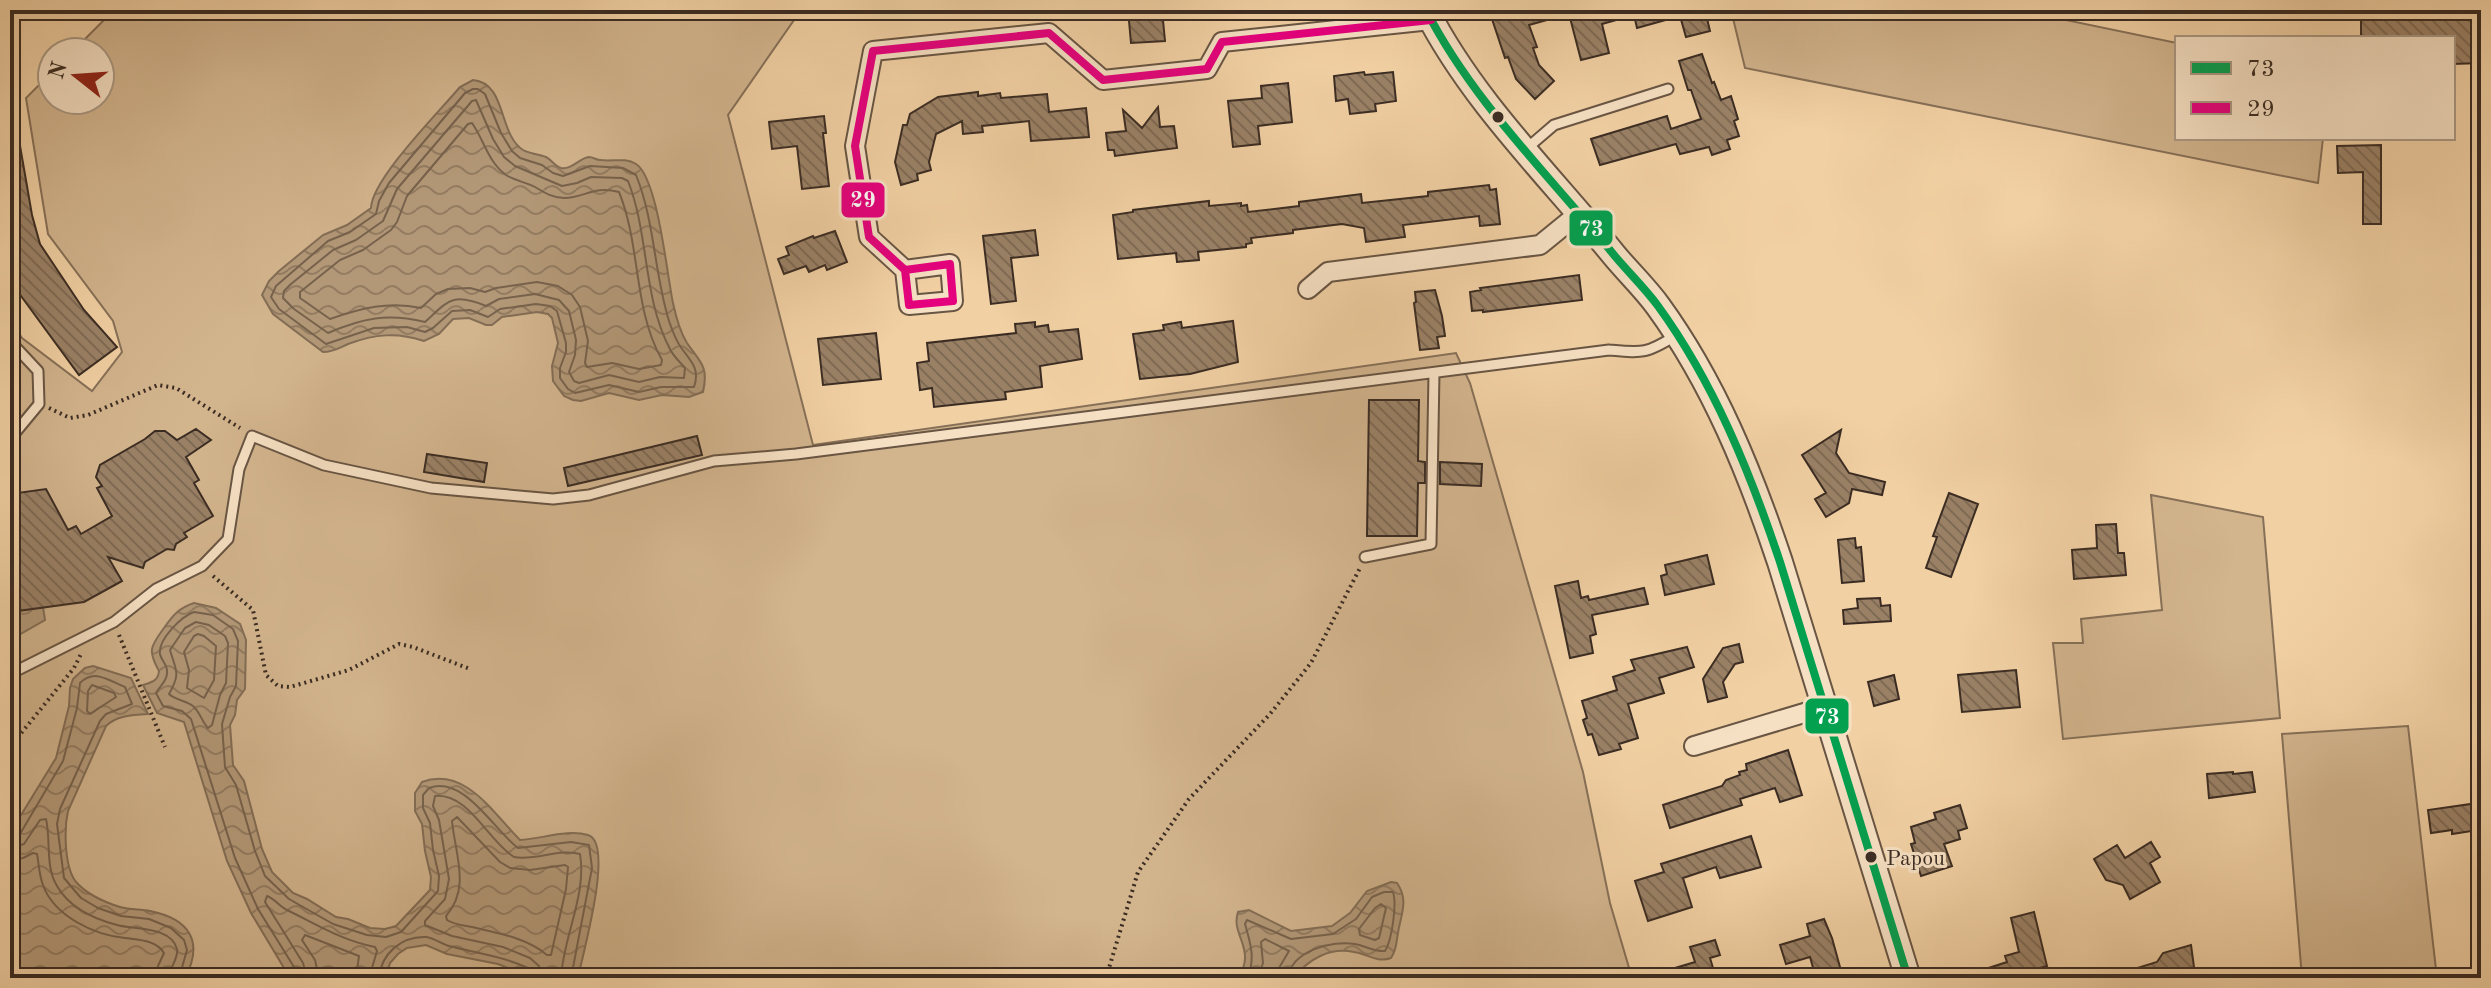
<svg xmlns="http://www.w3.org/2000/svg" width="2491" height="988" font-family="'Old Standard TT',serif">
<style>
.grass{fill:#d2b48d;stroke:#867058;stroke-width:2}
.water{fill:url(#water-waves);stroke:#836d55;stroke-width:2}
.lines{fill:none;stroke-linecap:round;stroke-linejoin:round}
.shore{stroke:#77624d;stroke-width:2}
.building{fill:url(#building-back-hatch);stroke:#3b2c23;stroke-width:2}
.service-casing{stroke:#685543;stroke-width:13}
.minor-casing{stroke:#685543;stroke-width:22}
.tertiary-casing{stroke:#685543;stroke-width:28}
.path{stroke:#3b2c23;stroke-width:4;stroke-dasharray:2 4;stroke-linecap:butt}
.service{stroke:#f6e0c3;stroke-width:9}
.minor{stroke:#f6e0c3;stroke-width:18}
.tertiary{stroke:#f6e0c3;stroke-width:24}
.bus-1-casing{stroke:#f6e0c3;stroke-width:14}
.bus-2-casing{stroke:#f6e0c3;stroke-width:14}
.bus-1{stroke:#03a04f;stroke-width:8}
.bus-2{stroke:#e5007d;stroke-width:8}
.bus-dot{fill:#3b2c23;stroke:#f6e0c3;stroke-width:3}
.labels{text-anchor:middle;stroke-width:6;stroke-linejoin:round;paint-order:stroke}
.bus-label{font-size:22px;fill:#3b2c23;stroke:#f6e0c3;text-anchor:start}
.line-badge{stroke:#f6e0c3;stroke-width:3}
.badge-label{font-size:22px;text-anchor:middle;font-weight:bold;fill:#fff}
</style>
<defs>
<pattern id="water-waves" width="16" height="10" patternUnits="userSpaceOnUse" patternTransform="scale(2)"><rect width="16" height="10" fill="#b39877"/><path d="M0 5q4-4 8 0t8 0" fill="none" stroke="#937c61"/></pattern>
<pattern id="building-back-hatch" width="6" height="6" patternUnits="userSpaceOnUse" patternTransform="scale(2)"><rect width="6" height="6" fill="#9a8166"/><path d="M-1 5l2 2M0 0l6 6M5-1l2 2" fill="none" stroke="#7f6a54"/></pattern>
</defs>
<rect width="100%" height="100%" fill="#f1d0a3"/>
<filter id="stains"><feTurbulence type="fractalNoise" baseFrequency=".0025" numOctaves="4"/><feColorMatrix values="0 0 0 0 .2 0 0 0 0 .09 0 0 0 0 .02 0 0 0 .5 -.17"/></filter>
<radialGradient id="worn" r=".72"><stop offset=".6" stop-color="#630" stop-opacity="0"/><stop offset="1" stop-color="#630" stop-opacity=".3"/></radialGradient>
<path class="grass" d="M114,10H801L728,115L813,445L1456,353L1470,383L1583,772L1610,903L1632,978H10V320L22,338L92,391L122,352L113,321L48,234L26,98L52,72V100H100V52H72Z
M1731,10H2017L2177,43V138H2323L2318,183L1745,68Z
M2151,495L2263,517L2280,718L2063,739L2053,643H2083L2081,619L2162,610Z
M2408,726L2437,978H2302L2282,734Z"/>
<path class="water" d="M473,80C507,83 498,134 523,150C530,154 539,154 546,157C552,160 554,166 561,168C572,170 579,158 589,157C593,157 596,160 600,160C612,162 625,157 636,164C658,178 667,276 673,303C676,317 680,332 687,343C700,362 709,366 703,392L689,397L662,395L639,400L609,393L581,401L573,400L564,396L553,381L552,366L558,343L552,318L548,314L537,312L502,317L492,325H486L469,318L453,319L439,334L424,341C397,332 375,334 348,344C339,348 333,352 323,352L273,314L262,295L269,281L279,271L323,235L347,225L371,208C372,179 439,112 460,87Z
M194,603L216,608L240,624L246,640L245,689L237,700L235,715L230,725L233,765L244,781L262,849L272,872L293,893L307,899L336,917L348,919L370,928L385,929L396,926L430,890L431,877L425,851L422,824L415,811V793L422,782C465,766 493,813 520,840C542,839 567,829 588,835C615,843 582,956 578,978H532L498,964L447,954L426,945L407,948L398,954L390,963L386,978H290L251,913L227,861L184,722L157,713L143,685C152,682 158,681 159,671C147,650 151,646 164,628C173,615 179,608 194,603Z
M43,607L45,620L10,640V612Z
M93,666L131,678L148,714C133,715 117,715 106,726L68,811C64,829 64,869 77,883C88,895 104,902 120,907C130,910 140,909 150,911C190,919 204,942 185,978H10V833L56,758L69,706L70,688L73,679L85,668Z
M1391,882L1397,883C1409,900 1401,914 1398,933C1396,943 1397,949 1391,958C1377,963 1368,954 1354,952C1330,947 1308,959 1294,978H1239C1242,972 1245,965 1245,958C1246,942 1232,929 1238,912L1249,910L1291,931L1332,926L1350,913L1367,891Z"/>
<g class="lines">
<path class="shore" d="M473,89H478L485,94L501,133L512,151L520,158L542,165L553,173L563,176L590,166L623,168L636,175C655,222 654,273 669,321C672,330 676,341 682,349C692,362 700,370 694,387H661L639,392L609,385L575,393L568,389L560,378V368L566,352V343L557,311L550,306L536,304L500,309L488,317L470,310L452,311L433,328L425,332L407,327L374,328L326,344L279,309L271,297L276,286L328,241L350,232L376,214L379,201L389,183L465,93Z
M476,100L493,139L504,157L515,166L562,186L577,183L591,177L622,178L628,181C649,234 643,299 670,349C673,356 680,362 685,368L684,378L660,377L639,382L609,375L579,383L574,381L569,372L575,355L576,340L569,311L559,300L535,294L499,299L486,306C452,292 448,301 425,322C387,313 363,318 328,333L294,309L283,298L284,291L291,284L333,250L356,240L383,221L397,189L472,101Z
M472,123C484,140 488,162 506,175C515,181 526,182 535,187C545,193 553,198 564,198C585,198 593,185 619,192C641,246 633,309 662,360L661,365L639,369L612,363L587,367L585,363L588,341L580,307L572,295L558,286L537,282L496,288L485,292L470,288L448,289L436,294L421,308C389,301 361,308 330,319L300,298V292L340,260L363,250L391,230L397,222L407,196L468,124Z
M196,622L209,625L225,636L228,643L226,683L220,695L212,725L208,728C202,722 200,712 193,706C185,700 175,700 169,694C181,673 176,671 170,650L185,628Z
M198,634L204,636L216,646L214,680L204,698L187,688L189,670L184,652L194,636Z
M92,685L114,693L116,697L90,714L87,711L88,691Z
M457,817L500,862L510,868L530,870L565,865L568,867L566,889L551,955H547C527,938 498,933 472,927C463,925 455,925 447,920L446,916C471,888 455,854 452,821Z
M10,838L20,834L63,761L77,708L80,683C95,668 109,681 125,687L132,704L106,714L100,721L60,809L57,824L64,878L81,898L98,908L121,916L149,919L171,928L184,940L187,950L179,978
M10,848L24,844L40,820L46,819C51,840 45,867 57,886C69,907 94,919 117,925C134,930 171,926 177,949C179,958 169,968 169,978
M10,860L23,858L33,853L37,854C39,864 39,875 43,885C54,916 94,935 125,938C139,940 156,940 164,953L158,966L157,978
M1381,904L1386,908L1379,938L1375,940L1360,935L1359,929L1375,908Z
M297,978L294,967L258,909L235,858L191,719L182,711L163,706L156,693C160,686 168,680 167,671C167,664 161,660 160,654C158,639 182,616 194,612L213,615L233,629L238,641L236,686L230,697L222,724L225,767L236,785L255,851L265,876L289,899L333,924L367,935L386,937L401,932L438,891L439,876L433,850L430,823L423,808V795L429,788C464,775 493,829 518,848L571,842L589,845L592,868L571,978
M307,978L303,963L265,902L267,896C275,899 279,906 287,910C318,925 341,940 375,947L377,951L369,978
M319,978L315,960L302,940L305,935L359,956L356,978
M379,978C381,954 401,936 426,937C434,938 442,944 449,946C476,953 502,956 528,968L532,978
M542,978L539,966L530,958L503,947L452,936L425,925V921L445,899L449,879L439,820L433,806L435,796C469,793 488,841 514,857C536,861 560,848 580,854C587,895 563,937 561,978
M1248,978C1255,957 1251,945 1245,924L1247,920L1291,939L1333,934L1356,919L1372,897L1384,892H1393C1397,904 1392,940 1385,951C1374,952 1366,946 1355,944C1332,940 1291,951 1288,978
M1258,978L1263,963L1261,942L1265,939L1289,951L1279,968L1278,978"/>
</g>
<path class="building" d="M1128,10H1162L1165,41L1131,43Z
M1489,10H1565V15L1529,25L1537,47L1533,48L1539,65L1554,81L1535,99L1516,79L1508,57L1505,58Z
M1568,10H1705L1710,31L1686,37L1680,16L1637,28L1634,15L1602,24L1609,53L1581,60Z
M2361,10H2481V63L2453,64V38H2361Z
M1702,54L1712,83L1714,82L1721,100L1731,96L1738,119L1734,121L1739,136L1727,140L1730,149L1712,155L1709,147L1680,154L1676,144L1600,165L1591,139L1667,116L1671,129L1701,119L1691,90H1688L1679,61Z
M1364,72L1365,75L1393,72L1396,101L1375,104L1376,111L1350,114L1348,99L1336,101L1334,76Z
M1288,83L1292,122L1258,126L1260,144L1233,147L1228,101L1262,98L1261,86Z
M978,92V96L1000,93L1001,98L1047,94L1049,112L1086,108L1089,137L1031,141L1029,121L982,126L983,132L963,134L962,121L936,134L929,162L931,170L917,174L918,180L901,185L895,162L903,125H907L910,114L938,97Z
M1158,107L1160,127L1174,126L1177,148L1115,156L1114,150H1108L1106,133L1126,131L1123,110L1142,128Z
M824,116L826,133H823L829,186L802,189L797,146L772,149L769,122Z
M19,140L32,215L40,244L84,310L117,347L79,375L10,281V141Z
M2381,145V224H2363V172L2338,173L2337,146Z
M1489,185L1490,190L1496,189L1500,224L1480,226L1479,216L1403,225L1405,237L1366,242L1364,228L1342,224L1293,230V233L1251,238L1252,243L1246,244V247L1198,252L1199,260L1177,262L1176,253L1118,259L1113,215L1133,212V210L1209,201V206L1241,203V206L1247,205L1248,212L1299,206V202L1361,194L1362,203L1428,196V192Z
M1035,230L1038,255L1011,258L1016,301L991,304L983,236Z
M835,231L847,262L827,270L825,265L809,272L806,266L784,274L778,259L789,255L786,247L813,236L814,238Z
M1579,275L1582,300L1483,312V310L1472,311L1470,292L1481,290L1480,288Z
M1435,290L1442,316L1445,336L1437,337L1439,348L1420,350L1414,303L1416,302L1415,292Z
M1233,321L1238,362L1190,374L1140,379L1133,334L1164,330L1163,325L1181,322L1182,328Z
M1035,322V327L1048,325L1049,332L1078,329L1082,359L1040,366L1042,387L1005,392L1006,399L934,407L932,388L920,390L917,363L929,361L927,343L1016,333L1015,324Z
M876,333L881,379L823,385L818,339Z
M1369,400H1419L1418,461L1425,462V483H1418L1417,536H1367Z
M196,429L211,440L186,457L199,480L194,483L213,516L184,533L187,537L176,544L174,550L167,549L145,562L143,568L108,557L122,581L84,602L10,612V494L46,489L68,530L76,526L81,534L112,516L97,488L102,486L96,477L100,465L145,439L155,431H165L177,440Z
M1841,430L1836,453L1849,473L1885,482L1882,495L1852,489L1849,503L1826,517L1815,499L1826,493L1802,455Z
M697,436L702,455L568,486L564,468Z
M427,454L487,463L484,482L424,472Z
M1440,462L1482,464L1481,486L1440,484Z
M1949,493L1978,504L1951,577L1926,568L1937,537L1933,536Z
M2116,524L2118,553H2124L2126,575L2074,579L2072,550L2097,548L2096,525Z
M1855,538L1856,548L1861,547L1864,581L1842,583L1838,540Z
M1707,555L1714,584L1665,595L1661,576L1667,574L1665,565Z
M1578,581L1581,598L1588,596L1589,600L1644,588L1648,604L1592,615L1596,634L1590,636L1593,653L1570,658L1555,586Z
M1880,598L1881,606L1890,605L1891,621L1844,624L1843,610L1858,608L1857,599Z
M1739,644L1743,662L1735,664L1723,682L1727,697L1708,702L1703,679L1723,648Z
M1687,647L1694,667L1659,678L1664,693L1628,704L1638,738L1619,744L1621,749L1599,755L1592,734L1588,735L1583,720L1587,718L1582,701L1617,690L1613,677L1635,670L1631,660Z
M2016,670L2020,707L1962,712L1958,675Z
M1894,675L1899,699L1874,706L1868,682Z
M1788,750L1802,795L1780,802L1775,788L1740,799L1742,805L1670,828L1663,805L1722,786L1726,780L1740,775L1739,772L1747,770L1746,764Z
M2233,772V774L2252,772L2255,792L2209,798L2207,774Z
M2471,804L2474,827L2472,828V831L2452,834V830L2431,833L2428,810Z
M1960,805L1967,828L1958,831L1960,839L1944,844L1952,866L1921,876L1911,844L1915,843L1911,827L1936,819L1934,813Z
M1751,836L1761,867L1720,878L1716,867L1683,878L1692,907L1648,921L1635,881L1664,872L1661,864Z
M2151,842L2160,857L2150,863L2160,882L2130,899L2123,885L2106,880L2094,859L2117,845L2125,858Z
M2034,912L2047,966L2024,972L2025,978H1968L1967,975L2007,962L2005,956L2019,952L2011,918Z
M1824,919L1832,938L1843,978H1823L1821,969L1814,971L1810,957L1786,964L1780,945L1810,936L1807,924Z
M1715,940L1720,955L1710,958L1716,978H1656L1655,974L1695,962L1690,947Z
M2191,945L2194,967L2157,978H2118V974L2157,962L2163,953Z"/>
<g class="lines">
<g class="service-casing">
<path id="service" d="M1526,149L1554,125L1668,89
M10,341L38,371L39,404L15,433L10,435
M10,360L22,354
M1365,557L1431,544L1434,373
M10,674L114,622L156,589L202,566L228,539L239,469L252,436L324,465L431,488L553,499L589,495L714,461L796,454L1609,350C1643,353 1646,354 1675,336"/>
</g>
<g class="minor-casing">
<path id="minor" d="M905,270L950,264L953,301L909,305L905,270L869,237L855,146L873,51L1049,33L1103,80L1207,69L1222,42L1431,20
M1308,289L1328,272L1540,245L1578,214
M1694,746L1824,707"/>
</g>
<g class="tertiary-casing">
<path id="tertiary" d="M1426,10C1473,102 1550,176 1614,255C1628,272 1645,288 1658,306C1714,383 1750,472 1780,562L1908,978"/>
</g>
<path class="path" d="M49,408L70,418L88,415L158,385L176,388L240,428
M213,576L253,610L266,675L278,686L290,687L349,670L399,644L413,647L470,669
M119,635L165,747
M10,747L74,668L81,654
M1106,978L1138,872L1189,799L1270,714L1311,663L1360,568"/>
<use href="#service" class="service"/>
<use href="#minor" class="minor"/>
<use href="#tertiary" class="tertiary"/>
<g class="bus-1-casing">
<path id="bus-1" d="M1426,10C1473,102 1550,176 1614,255C1628,272 1645,288 1658,306C1714,383 1750,472 1780,562L1908,978"/>
</g>
<g class="bus-2-casing">
<path id="bus-2" d="M905,270L950,264L953,301L909,305L905,270L869,237L855,146L873,51L1049,33L1103,80L1207,69L1222,42L1431,20"/>
</g>
<use href="#bus-1" class="bus-1"/>
<use href="#bus-2" class="bus-2"/>
</g>
<g class="bus-dot">
<circle cx="1498" cy="117" r="7"/>
<circle cx="1871" cy="857" r="7"/>
</g>
<g class="labels">
<g class="bus-label">
<text x="1886" y="865">Papou</text>
</g>
</g>
<g class="line-badge">
<rect x="840" y="181" width="46" height="38" rx="8" fill="#e5007d"/>
<rect x="1568" y="209" width="46" height="38" rx="8" fill="#03a04f"/>
<rect x="1804" y="697" width="46" height="38" rx="8" fill="#03a04f"/>
</g>
<g class="badge-label">
<text x="863" y="207">29</text>
<text x="1591" y="236">73</text>
<text x="1827" y="724">73</text>
</g>
<rect width="2491" height="988" fill="none" stroke="#f1d0a3" stroke-width="40"/>
<rect x="12" y="12" width="2467" height="964" fill="none" stroke="#3b2c23" stroke-width="4"/>
<rect x="20" y="20" width="2451" height="948" fill="none" stroke="#3b2c23" stroke-width="2"/>
<rect x="2175" y="36" width="280" height="104" fill="#f6e0c3" stroke="#ab9883" stroke-width="2"/>
<rect x="2191" y="62" width="40" height="12" fill="#03a04f" stroke="#ab9883" stroke-width="2"/>
<text x="2247" y="76" font-size="24" fill="#3b2c23">73</text>
<rect x="2191" y="102" width="40" height="12" fill="#e5007d" stroke="#ab9883" stroke-width="2"/>
<text x="2247" y="116" font-size="24" fill="#3b2c23">29</text>
<g transform="translate(76 76) rotate(287)"><circle r="38" fill="#f6e0c3" stroke="#ab9883" stroke-width="2"/>
<path d="M0-6L14 30L0 20L-14 30Z" fill="#8f2418"/>
<text y="-12" font-size="22" font-weight="bold" text-anchor="middle" fill="#3b2c23">N</text>
</g>
<rect width="100%" height="100%" filter="url(#stains)"/>
<rect width="100%" height="100%" fill="url(#worn)"/>
</svg>
